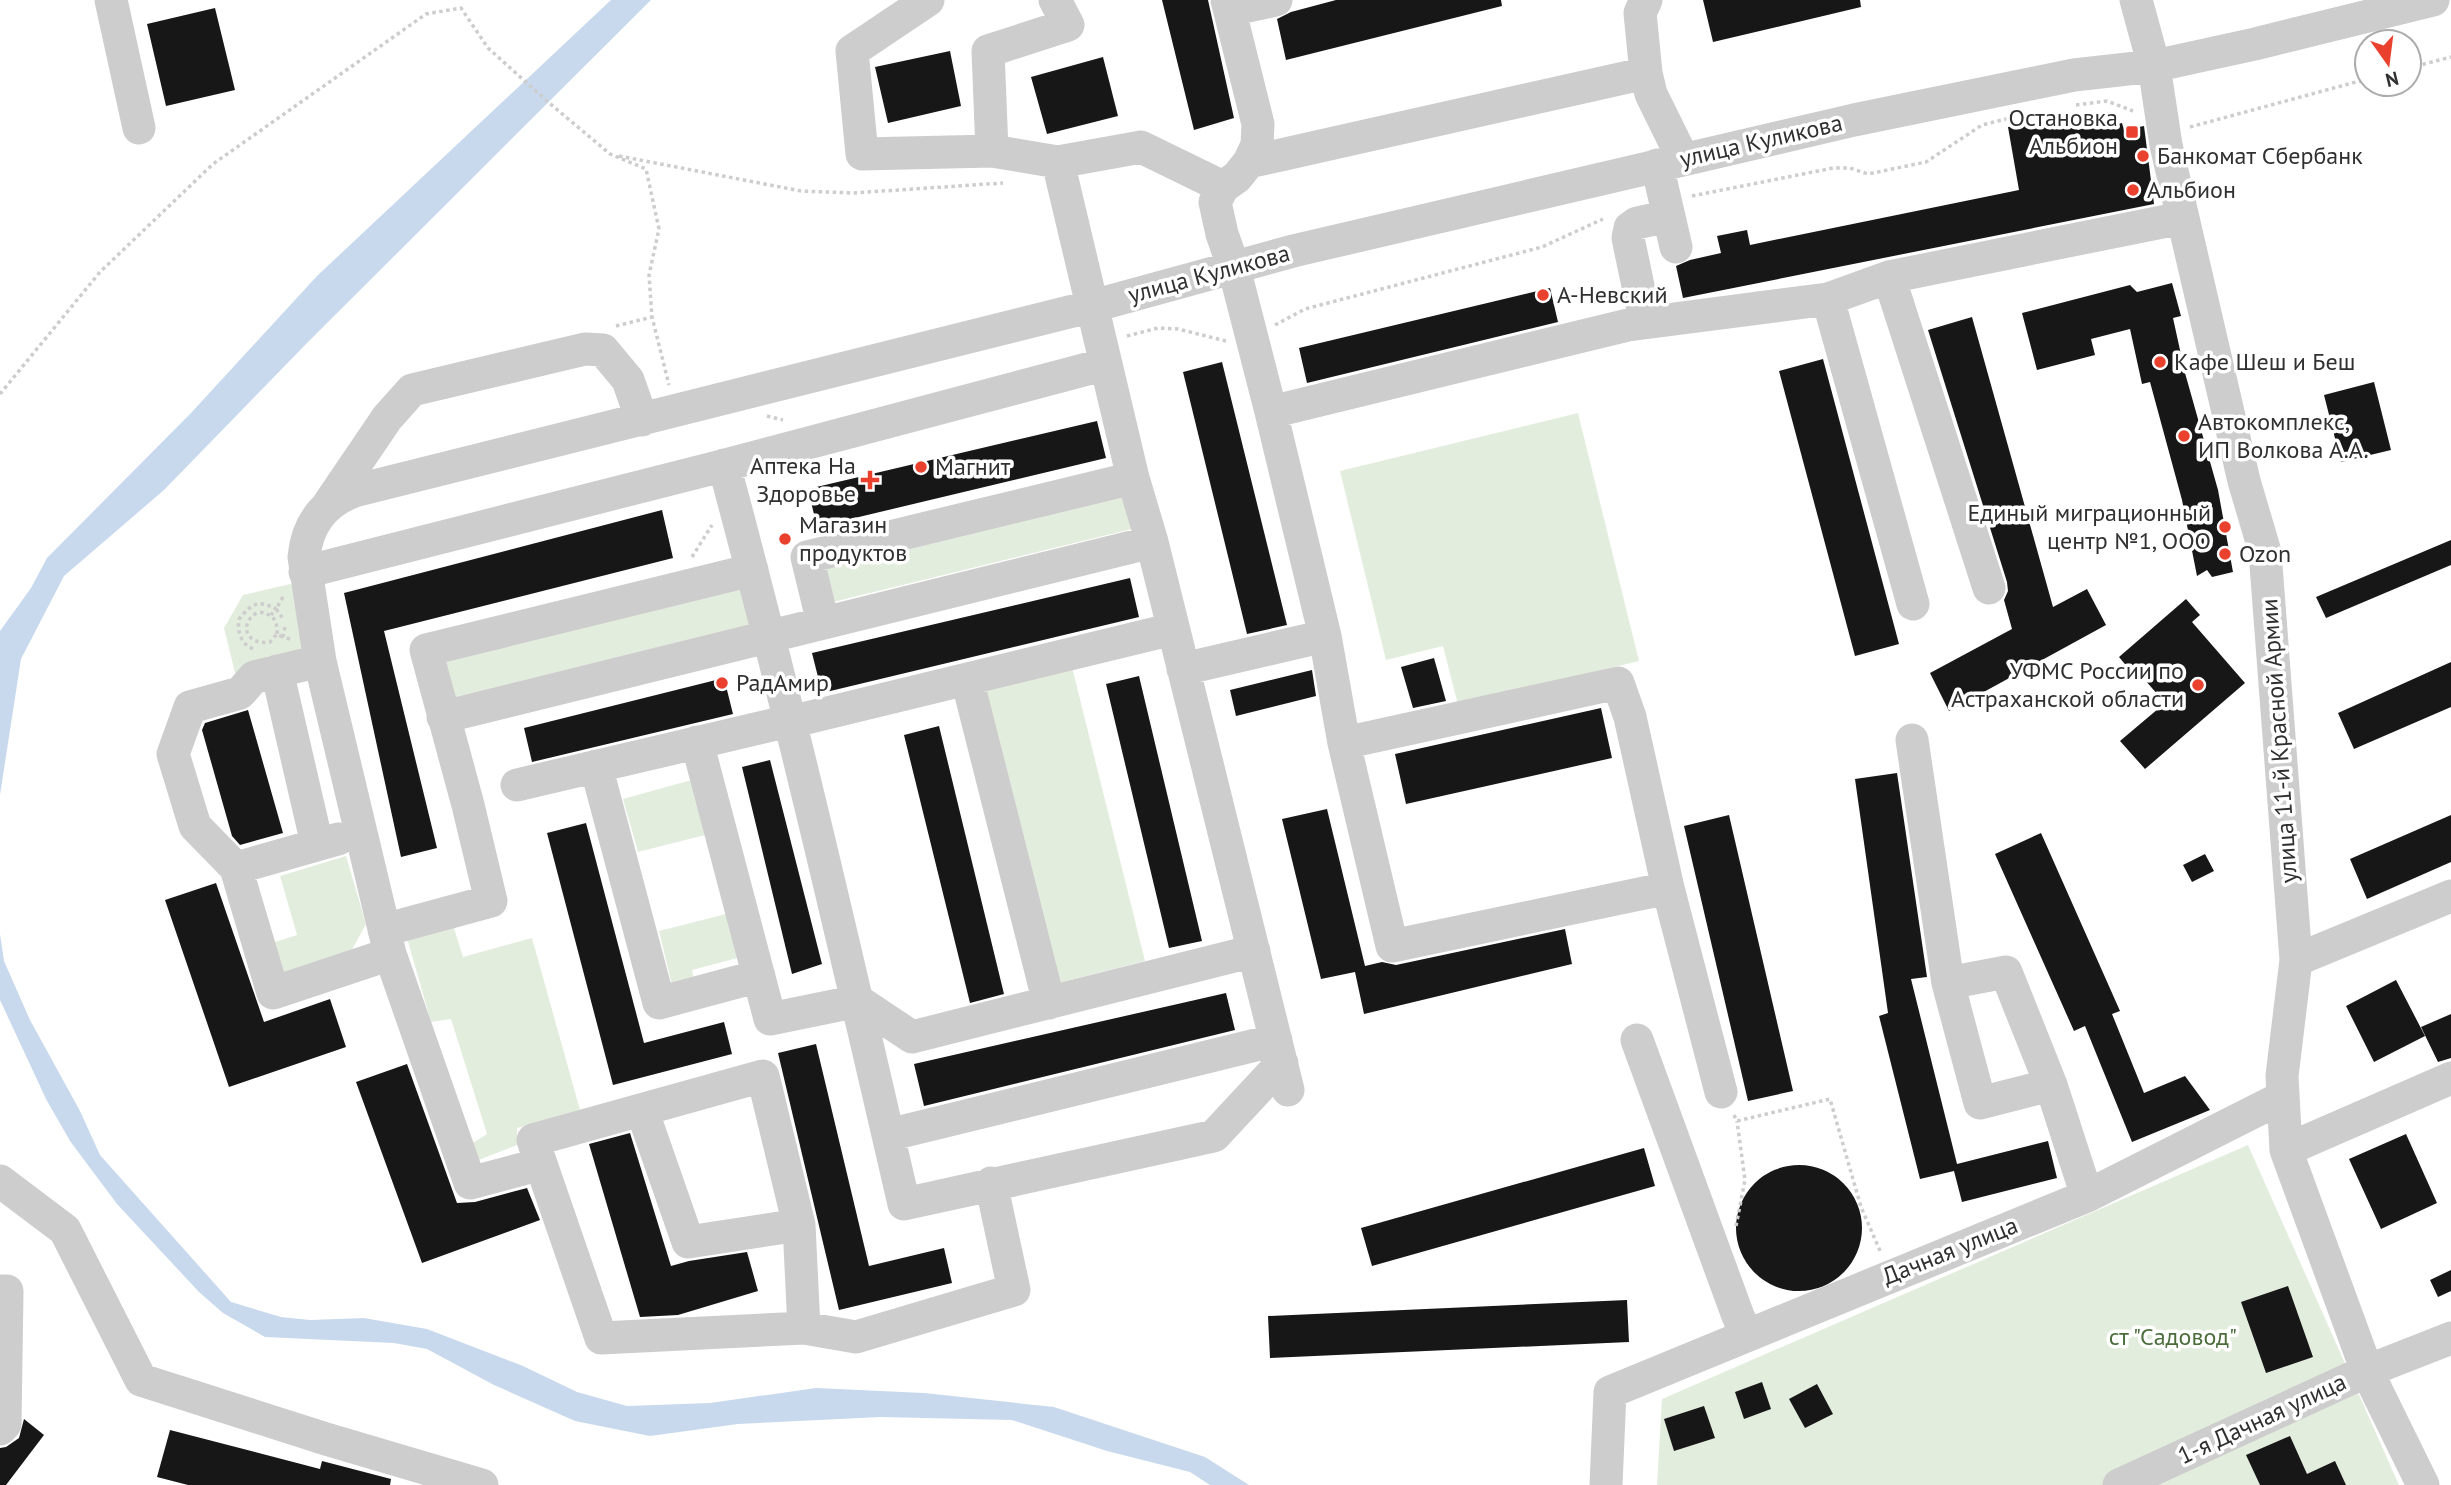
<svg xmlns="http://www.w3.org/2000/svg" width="2451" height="1485" font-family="'PT Sans',sans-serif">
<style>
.green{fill:#e3eddd}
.water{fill:#c9d9ed}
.building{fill:#171717}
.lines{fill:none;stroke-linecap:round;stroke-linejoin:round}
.path{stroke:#cdcdcd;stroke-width:3.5;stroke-dasharray:3.5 3.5;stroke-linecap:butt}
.minor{stroke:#cdcdcd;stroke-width:33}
.poi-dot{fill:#ea412e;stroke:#fff;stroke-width:2.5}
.labels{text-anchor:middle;stroke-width:7;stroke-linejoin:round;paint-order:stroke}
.poi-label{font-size:24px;fill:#303030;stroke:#fff;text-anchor:start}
.street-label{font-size:24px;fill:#303030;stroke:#fff}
.park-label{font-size:24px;fill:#4a6d3b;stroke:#fff}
</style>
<rect width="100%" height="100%" fill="#fff"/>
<path class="green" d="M1578,413L1639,661L1458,705L1443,646L1386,660L1340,471Z
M1123,494L1132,529L833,602L825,567Z
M290,584L308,594L320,661L240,693L224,628L243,595Z
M744,585L754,624L450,698L440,660Z
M1071,663L1145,961L1051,985L976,687Z
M695,779L709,834L638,852L623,799Z
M346,856L366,924L349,955L281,975L272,943L297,935L280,876Z
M734,912L745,956L692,970L695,984L673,989L659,931Z
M453,925L463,957L532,938L580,1110L517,1128V1145L476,1161L471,1144L487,1134L451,1019L431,1022L407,938Z
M2248,1145L2399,1485H1657L1662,1399Z"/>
<path class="water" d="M611,0H651L306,344L164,490L64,576L21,659L0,795V631L31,588L47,558L191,413L317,276Z
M0,934L4,961L30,1020L80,1111L100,1155L231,1302L281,1317L310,1320L364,1318L427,1329L523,1366L577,1392L627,1406L710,1403L816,1388L924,1393L1054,1407L1205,1457L1249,1485H1210L1190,1472L1107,1451L1012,1420L881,1417L738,1424L650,1436L575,1421L494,1385L427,1349L394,1343L265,1337L223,1313L199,1292L117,1204L70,1141L46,1099L0,1000Z"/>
<path class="building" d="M1162,0H1208L1234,118L1194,130Z
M1336,0H1501L1502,6L1286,60L1277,19L1291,12Z
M1703,0H1860L1861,7L1713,42Z
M215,8L235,90L166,106L147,24Z
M950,51L961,106L888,123L875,67Z
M1103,57L1118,116L1047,134L1031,77Z
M2062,117L2078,130L2098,124L2099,128L2122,123L2124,130L2144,126L2154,204L1683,298L1676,266L1690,260L1721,253L1717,236L1747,230L1750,245L2019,190L2008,127Z
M2172,283L2181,316L2173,318L2185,373L2218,490L2233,572L2212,577L2207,570L2197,576L2182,500L2150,382L2142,384L2130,329L2091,339L2095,355L2037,370L2022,313L2130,285L2137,292Z
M1550,288L1558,322L1307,383L1299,348Z
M1972,317L2053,607L2087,589L2106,625L1949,711L1930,673L2012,629L2004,600L2008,591L2007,582L1928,330Z
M1823,359L1899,644L1855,656L1779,371Z
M1222,362L1287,625L1247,634L1183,372Z
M2374,382L2391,450L2341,462L2324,395Z
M1097,421L1106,458L817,527L808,489Z
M662,510L673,558L384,631L437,848L401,857L344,593Z
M2451,540V565L2326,618L2316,597Z
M1130,578L1139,617L822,693L812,653Z
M2186,599L2200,615L2192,622L2245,683L2145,769L2120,741L2165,703L2138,672L2134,675L2119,657Z
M1434,658L1446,701L1413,708L1401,667Z
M2451,662V707L2354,749L2338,713Z
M1312,670L1316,696L1236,716L1230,690Z
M1139,676L1202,941L1169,948L1106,684Z
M724,678L733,714L532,762L524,728Z
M1601,708L1612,758L1406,804L1395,754Z
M248,710L283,833L240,845L232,836L202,730L205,723Z
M939,726L1004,994L970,1003L904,735Z
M770,760L822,964L792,974L742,767Z
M1897,773L1927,977L1911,979L1957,1164L2048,1141L2057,1178L1962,1202L1954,1171L1920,1179L1879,1016L1888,1013L1855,779Z
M1327,809L1365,966L1382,962L1396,965L1565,929L1572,964L1364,1014L1355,972L1321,979L1282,819Z
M1729,815L1793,1091L1748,1101L1684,826Z
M2451,815V862L2367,899L2350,859Z
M586,823L644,1043L724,1022L732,1054L613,1085L547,833Z
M2041,833L2120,1011L2112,1014L2144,1093L2185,1076L2210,1110L2132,1142L2085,1026L2074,1031L1995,854Z
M2205,854L2214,871L2192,882L2183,865Z
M216,883L264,1022L330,999L346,1047L229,1087L165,900Z
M2396,980L2425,1036L2374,1062L2346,1006Z
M1226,993L1235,1030L924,1106L914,1064Z
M2451,1014V1058L2438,1062L2421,1027Z
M816,1044L869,1266L944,1248L952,1283L839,1310L778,1053Z
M407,1064L457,1203L475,1202L527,1188L540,1220L422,1263L356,1082Z
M630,1133L671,1266L689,1261L747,1252L758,1291L678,1315L640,1317L589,1144Z
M2406,1134L2437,1203L2381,1229L2349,1159Z
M1644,1148L1655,1186L1372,1266L1361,1228Z
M1736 1228a63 63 0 1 1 126 0a63 63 0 1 1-126 0Z
M2451,1270V1291L2438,1297L2430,1280Z
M2288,1286L2313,1357L2266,1373L2241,1302Z
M1627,1300L1629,1342L1270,1358L1268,1316Z
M1762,1382L1771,1409L1744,1419L1735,1392Z
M1817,1384L1833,1414L1805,1428L1789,1399Z
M1704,1406L1715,1438L1674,1451L1664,1419Z
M24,1419L44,1435L6,1485H0V1448L6,1447L19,1438Z
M170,1430L320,1469L322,1461L391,1479L390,1485H188L157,1477Z
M2290,1436L2307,1474L2335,1461L2346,1485H2260L2246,1455Z"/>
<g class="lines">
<path class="path" d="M2409,68L2451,57
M2076,105L2107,101L2133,111
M2190,127L2367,79
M619,156L801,191L853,193L1003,183
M1692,196L1833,168H1850L1868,174L1926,162L1982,125L2010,118
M1275,325L1305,309L1542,247L1603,219
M616,326L652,317
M1127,336L1158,328L1178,329L1226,341
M0,394L100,272L213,164L426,14L461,8L488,48L547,101L610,154L646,169L659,229L649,275L652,317L669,385
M767,416L783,420
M692,557L712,525
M283,597L276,609L284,620
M285,627L283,637L290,639
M277,634C278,620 272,613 258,612C237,624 247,646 270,642L277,634L283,637
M253,649C241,644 237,631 239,619C252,604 257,599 276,609L271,615
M1734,1115L1737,1121L1830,1099L1861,1207L1881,1253
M1736,1226L1745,1180L1737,1121"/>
<path class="minor" d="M111,0L139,128
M928,0L852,51L862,154L992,151L1058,162L1133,478L1152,542L1288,1090
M1227,0L1258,124L1257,145L1249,162L1237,177L1223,187L1215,202L1222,234L1234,268L1271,412L1325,636L1344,743L1392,946L1668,888
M1646,0L1640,13L1646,73L1651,94L1683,159
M2136,0L2154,66L2166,145L2244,481L2265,552L2296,960L2282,1076L2286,1150L2367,1371L2423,1485
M1230,10L1276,0
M992,151L988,51L1068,25L1055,0
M1058,162L1141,147L1223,187
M1249,162L1646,73
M1657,165L1676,247
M1889,277L1989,588
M1828,299L1913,604
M1642,305L1628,238L1630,228L1637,223L1669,216
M1271,412L1628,325L1828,299L1889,277L2182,218
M724,465C790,710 847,957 904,1204L1214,1136L1282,1063
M328,505L387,418L412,390L585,349L603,350L628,380L642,420
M305,572L714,468L1106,364
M823,623L807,557L1133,478
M320,661L254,677L240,693L190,707L173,754L195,826L236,868L273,993L390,954
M1183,669L1325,636
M277,671L317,844
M967,679L1049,1003
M443,717L1152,542
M790,722L1173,629
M1912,740L1948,983L2006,972L2051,1085L2087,1196
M697,742L770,1019L858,1001L912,1037L1254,951
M1344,743L1618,683L1630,717L1668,888L1721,1092
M596,766L659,1003L759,976
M517,785L789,721
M236,868L338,839
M384,930L491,901L468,805L426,650L752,570
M2296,960L2451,896
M1948,983L1980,1103L2051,1085
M1637,1040L1738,1316L1747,1335
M642,1110L688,1242L799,1225
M888,1135L1276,1040
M2286,1150L2451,1078
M541,1164L601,1338L804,1328
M0,1181L65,1230L141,1380L326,1439L482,1485
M991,1183L1014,1290L856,1337L804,1328L799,1225L763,1076L533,1140L541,1164L470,1183L390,954L320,661L304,557C307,525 323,503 354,491L1093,306L1293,251L1854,120L2074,75L2154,66L2255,44L2433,0
M0,1291H7L5,1424L0,1429
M1606,1485L1610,1392L2087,1196L2283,1097
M2119,1485L2367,1371L2451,1338"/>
</g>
<g class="poi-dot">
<rect x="2125" y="125" width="14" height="14" rx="3.5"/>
<circle cx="2143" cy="156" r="7"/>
<circle cx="2133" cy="190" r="7"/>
<circle cx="1543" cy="295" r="7"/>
<circle cx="2160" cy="362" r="7"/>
<circle cx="2184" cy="436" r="7"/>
<circle cx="921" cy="467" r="7"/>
<path d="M866.5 469.5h7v7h7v7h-7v7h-7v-7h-7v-7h7z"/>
<circle cx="2225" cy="527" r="7"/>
<circle cx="785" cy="539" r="7"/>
<circle cx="2225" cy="554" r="7"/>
<circle cx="722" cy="683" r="7"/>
<circle cx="2198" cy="685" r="7"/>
</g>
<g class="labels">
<g class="poi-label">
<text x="2118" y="126" text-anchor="end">Остановка<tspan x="2118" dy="28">Альбион</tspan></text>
<text x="2157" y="164">Банкомат Сбербанк</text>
<text x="2147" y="198">Альбион</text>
<text x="1557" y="303">А-Невский</text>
<text x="2174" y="370">Кафе Шеш и Беш</text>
<text x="2198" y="430">Автокомплекс,<tspan x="2198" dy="28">ИП Волкова А.А.</tspan></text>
<text x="856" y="474" text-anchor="end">Аптека На<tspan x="856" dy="28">Здоровье</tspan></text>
<text x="935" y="475">Магнит</text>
<text x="2211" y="521" text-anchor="end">Единый миграционный<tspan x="2211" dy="28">центр №1, ООО</tspan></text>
<text x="799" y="533">Магазин<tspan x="799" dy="28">продуктов</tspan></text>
<text x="2239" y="562">Ozon</text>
<text x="2184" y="679" text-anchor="end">УФМС России по<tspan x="2184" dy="28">Астраханской области</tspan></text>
<text x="736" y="691">РадАмир</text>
</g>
<g class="street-label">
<text transform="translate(1761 141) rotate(-13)" y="8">улица Куликова</text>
<text transform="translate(1209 274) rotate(-15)" y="8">улица Куликова</text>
<text transform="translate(2279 741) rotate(-94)" y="8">улица 11-й Красной Армии</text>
<text transform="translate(1950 1251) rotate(-22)" y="8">Дачная улица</text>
<text transform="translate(2262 1419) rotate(-25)" y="8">1-я Дачная улица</text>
</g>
<g class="park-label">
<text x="2173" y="1345">ст "Садовод"</text>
</g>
</g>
<g transform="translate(2388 63) rotate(166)"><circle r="33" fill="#ffffff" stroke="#acacac" stroke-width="2"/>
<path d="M0-5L12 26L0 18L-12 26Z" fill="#ea412e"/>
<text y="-10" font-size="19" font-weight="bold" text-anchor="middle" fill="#303030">N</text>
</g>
</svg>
